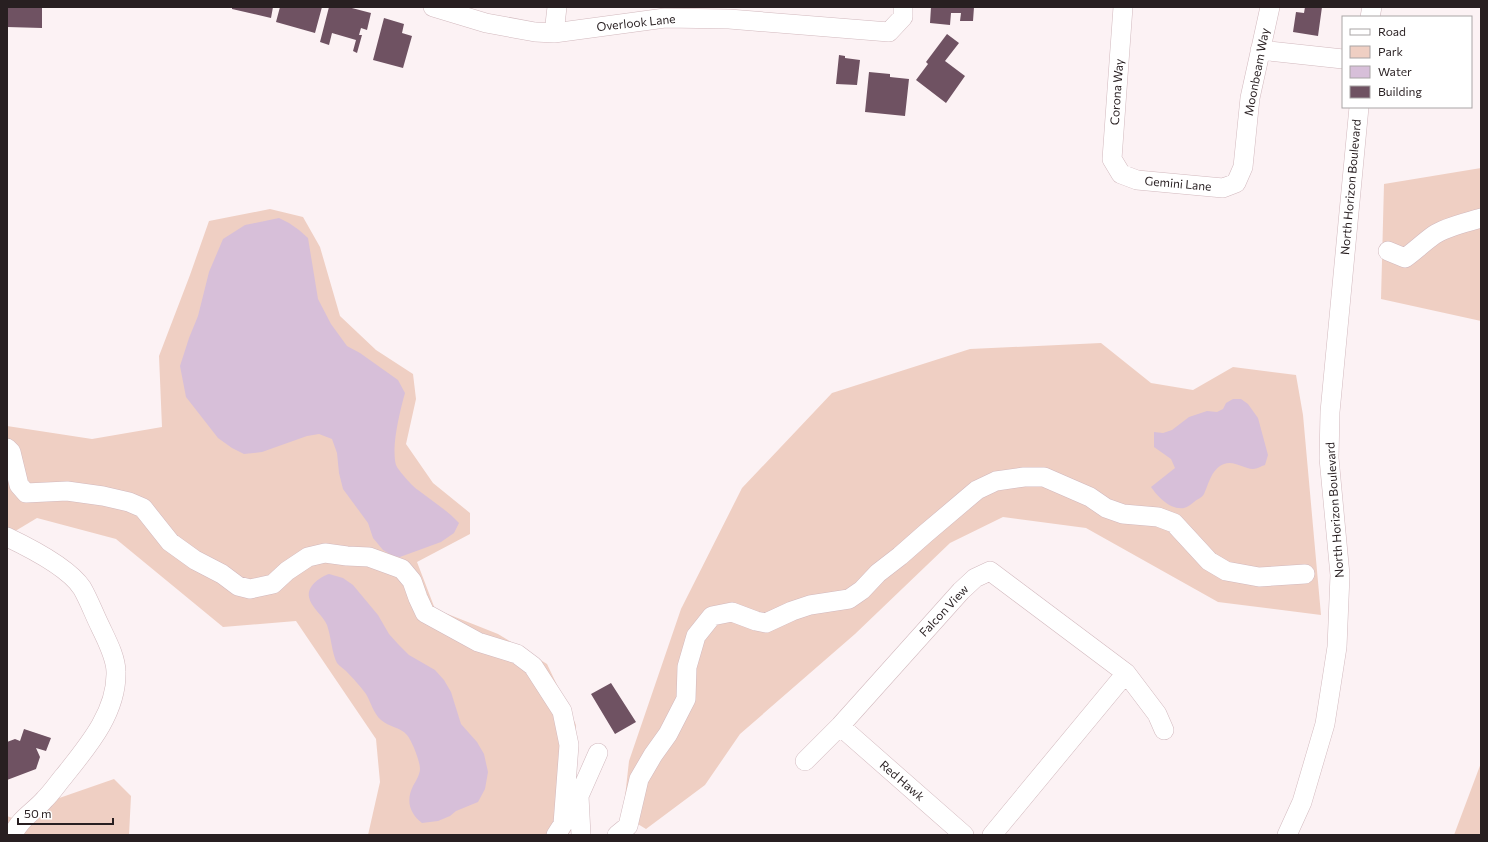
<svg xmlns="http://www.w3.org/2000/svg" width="1488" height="842" font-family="Commissioner,sans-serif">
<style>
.green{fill:#efcfc3}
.water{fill:#d7bfd9}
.building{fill:#6f5262}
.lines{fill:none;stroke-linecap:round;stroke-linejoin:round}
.minor-casing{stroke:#d2b9be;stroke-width:20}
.minor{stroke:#fff;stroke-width:19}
.labels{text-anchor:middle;stroke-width:4;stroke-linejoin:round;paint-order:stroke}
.street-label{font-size:12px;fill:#281f21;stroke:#fff}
</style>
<rect width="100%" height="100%" fill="#fcf2f4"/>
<path class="green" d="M1481,168V321L1381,299L1384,184Z
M270,209L303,217L320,247L340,316L376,350L413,374L416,399L406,444L433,483L470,513V534L417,562L435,609L498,634L547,664L576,725L571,782L572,829L568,835H368L380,782L376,739L296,621L223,627L116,539L37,518L7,536V426L92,439L162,427L159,356L190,275L209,221Z
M1101,343L1151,383L1193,390L1233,367L1296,375L1303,415L1321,615L1218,602L1086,528L1003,517L950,543L855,634L740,734L705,785L646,829L623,815L629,761L681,609L742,488L832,393L970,349Z
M1481,763V835H1454Z
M114,779L131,796L129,835H7V816L15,819L42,804Z"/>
<path class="water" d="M279,218L289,223L299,230L308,238L318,299L331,324L347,346L360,353L398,380L405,393C400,411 391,447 396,465C398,470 413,487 418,490C432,501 447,510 459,523L454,533L441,542L400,557L393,556L383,550L373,538L368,523L343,489L339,473L337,453L332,439L319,434L307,436L262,452L244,454L232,448L218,438L186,397L180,366L189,338L198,316L209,272L223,239L245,225Z
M1233,399H1241L1248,404L1258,418L1268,455L1265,465C1261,466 1257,469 1253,469C1244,469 1234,460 1224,464C1211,469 1209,484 1204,494C1202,498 1197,499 1194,502C1191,504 1188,507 1184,508C1170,510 1158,497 1151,487L1175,468L1171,459L1154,447V432L1163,433L1172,430L1189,417L1207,411L1217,412L1223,409L1226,403Z
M329,574L343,578L353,585L378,615L389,634L398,644L409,655L435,670L444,680L451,692L461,724L477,742L484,754L488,772L485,789L478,802L456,811L450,816L438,821L422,823C409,813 406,800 413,786C416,781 420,774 420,769C420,761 412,741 407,735C400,727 389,727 381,720C373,713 371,702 366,694C361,687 352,677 346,671C343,668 339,666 337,663C332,654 331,636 327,625C323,615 311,608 309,597C307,586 320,577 329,574Z"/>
<path class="building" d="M7,7H42V28L7,27Z
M232,7H273L271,18L232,9Z
M280,7H322L315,33L276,22Z
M329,7H348L371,13L367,30L361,28L359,35H362L357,53L353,51L356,40L332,33L329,45L320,42Z
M931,7H974L973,21H960L961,13H951L950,25L930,23Z
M1305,7H1322L1318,36L1293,32L1296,12L1304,13Z
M384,18L404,24L402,33L412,36L403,68L373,60Z
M947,34L959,43L945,61L965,76L946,103L916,80L928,64L926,62Z
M839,55L845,56V58L860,60L857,85L836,84Z
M869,72L890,74V77L909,79L905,116L865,112Z
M611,683L636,722L615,734L591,694Z
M24,729L51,738L46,751L36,748L40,757L36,769L7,780V742L15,739L20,741Z"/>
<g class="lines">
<g class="minor-casing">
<path id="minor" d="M433,7L486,23L535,32L554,33L665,18L729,19L889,32L903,17V7
M1123,7L1112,159L1121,174L1137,180L1223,188L1236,183L1243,167L1250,98L1270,7
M1370,17L1372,7
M554,33L557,7
M1260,50L1343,59
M1388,251L1405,258C1415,251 1424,242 1434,235C1445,227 1468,222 1481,218
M7,448L11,452L19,485L26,493L67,491L103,496L129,502L143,508L170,542L195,560L222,574L238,586L250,589L273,584L287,571L308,557L325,553L347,556L369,557L402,569L412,581L418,598L425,613L478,642L517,654L533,666L562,711L569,745L563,824L556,835
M7,537C28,547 69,568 82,588C89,600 94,614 100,626C106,639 116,657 116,672C117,712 88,746 64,776C58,783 52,792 45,799C35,811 19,819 13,835
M840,726L964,835
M805,761L840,726L961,591L975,578L990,571L1126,673L1157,714L1164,730
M581,835L579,796L598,753
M617,835L628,826L639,779L653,755L668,734L686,699L687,667L696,636L712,616L732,612L756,621L766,623L792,611L810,605L849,599L862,590L878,573L900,556L925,534L977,490L996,481L1024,477H1044L1090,497L1106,508L1123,514L1158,517L1174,523L1209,561L1226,571L1259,577L1305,574
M992,835L1126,673
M1287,835L1302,802L1325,724L1337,647L1340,575L1329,458L1330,412L1359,107"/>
</g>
<use href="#minor" class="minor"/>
</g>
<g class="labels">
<g class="street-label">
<text transform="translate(636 23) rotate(-6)" y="4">Overlook Lane</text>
<text transform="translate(1257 72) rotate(-79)" y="4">Moonbeam Way</text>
<text transform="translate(1117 92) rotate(-86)" y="4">Corona Way</text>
<text transform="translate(1178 184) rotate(5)" y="4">Gemini Lane</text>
<text transform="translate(1351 187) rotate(-85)" y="4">North Horizon Boulevard</text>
<text transform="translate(1335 510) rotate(-94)" y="4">North Horizon Boulevard</text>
<text transform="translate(944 611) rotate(-47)" y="4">Falcon View</text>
<text transform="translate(902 781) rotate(41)" y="4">Red Hawk</text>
</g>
</g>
<rect width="1488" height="842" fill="none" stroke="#281f21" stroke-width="16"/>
<rect x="1342" y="16" width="130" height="92" fill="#ffffff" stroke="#a9a5a6"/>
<rect x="1350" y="29" width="20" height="6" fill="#ffffff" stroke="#a9a5a6"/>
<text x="1378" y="36" font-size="12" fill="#281f21">Road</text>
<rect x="1350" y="46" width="20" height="12" fill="#efcfc3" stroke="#a9a5a6"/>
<text x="1378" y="56" font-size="12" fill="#281f21">Park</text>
<rect x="1350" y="66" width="20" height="12" fill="#d7bfd9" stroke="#a9a5a6"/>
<text x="1378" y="76" font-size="12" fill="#281f21">Water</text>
<rect x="1350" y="86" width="20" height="12" fill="#6f5262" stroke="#a9a5a6"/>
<text x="1378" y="96" font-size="12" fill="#281f21">Building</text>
<path d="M18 818v6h95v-6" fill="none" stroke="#281f21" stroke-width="2"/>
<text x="24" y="818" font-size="12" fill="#281f21" stroke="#ffffff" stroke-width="3" paint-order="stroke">50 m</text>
</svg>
